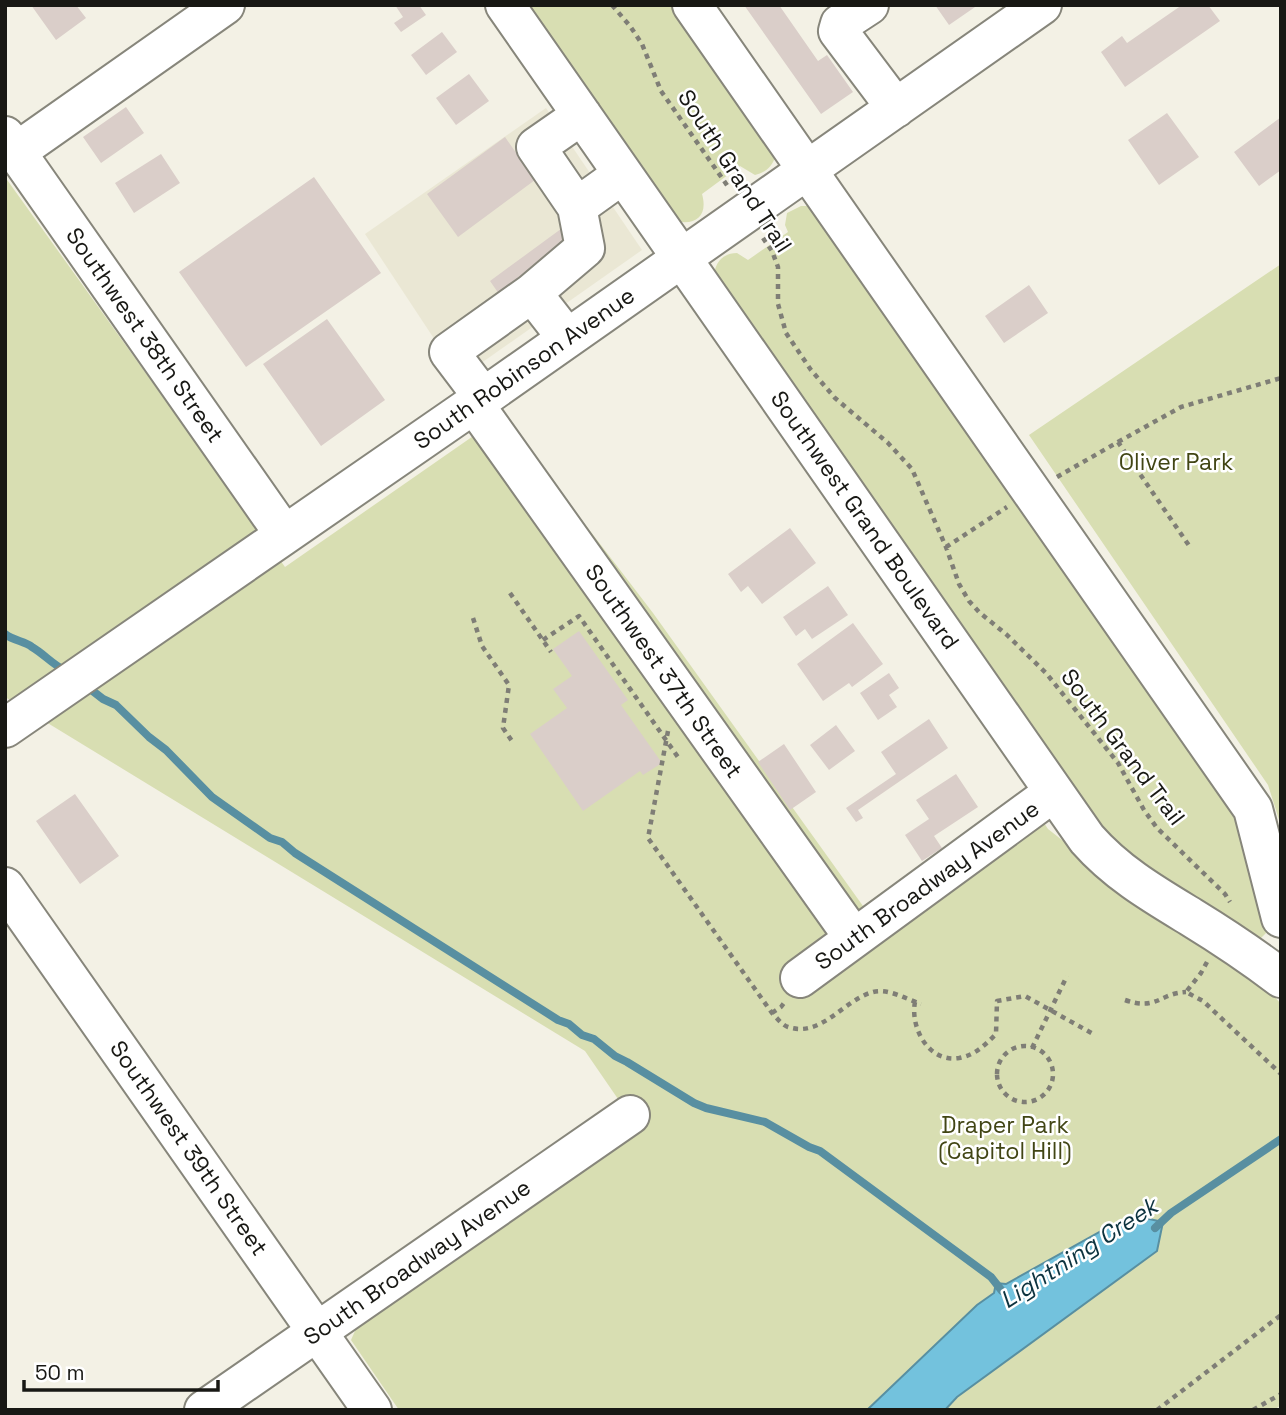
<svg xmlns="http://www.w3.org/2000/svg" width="1286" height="1415" font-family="'Space Grotesk',sans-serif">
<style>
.built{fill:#eae7d4}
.green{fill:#d8deb2}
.water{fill:#73c2dd;stroke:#588fa1;stroke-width:2}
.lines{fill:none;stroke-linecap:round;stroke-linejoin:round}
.stream{stroke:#588fa1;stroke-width:8}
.building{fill:#dacec9}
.minor-casing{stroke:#87867b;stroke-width:42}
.path{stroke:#7f7e76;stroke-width:4.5;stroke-dasharray:5 5;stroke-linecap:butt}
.minor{stroke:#fff;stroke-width:38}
.labels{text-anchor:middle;stroke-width:5;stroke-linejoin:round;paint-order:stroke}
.street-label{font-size:23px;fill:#181814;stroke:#fff}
.park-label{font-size:23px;fill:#414514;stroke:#fff}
.water-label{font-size:24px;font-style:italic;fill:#0d333f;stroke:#fff}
</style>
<rect width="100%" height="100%" fill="#f3f1e5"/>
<path class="built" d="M546,108L642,250L460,378L365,234Z"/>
<path class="green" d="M520,5H676L776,155C772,167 766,172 755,175L740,166L702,194C708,215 697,226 675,221Z
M5,177L285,567L502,416L653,613L863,906L1023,791L1048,829L1118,884L1273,995L1281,1004V1405L1274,1410H399L351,1340L359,1322L635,1129L618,1099L585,1051L5,697Z
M801,206H811L1238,810L1268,931L1260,939L1115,849L714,274C716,261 724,253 737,253L748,260L788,232L785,225L787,213Z
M1281,264V826L1268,785L1029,435Z"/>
<path class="water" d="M1140,1217L1163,1222L1157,1251L957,1397L945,1410H867L977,1305L994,1293L996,1283L1006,1284L1112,1225L1126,1224Z"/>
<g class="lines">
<path class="stream" d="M5,634C14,641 24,641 32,647C44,654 53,665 66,671
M85,685L103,699L116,705L149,737L166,750L212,797L270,838L282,842L295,853L558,1020L569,1024L582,1035L594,1039L615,1056L627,1062L694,1103L706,1108L765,1122L809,1147L820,1151L991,1277L1002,1291
M1155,1228L1171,1213L1281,1139"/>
</g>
<path class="building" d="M31,5H76L86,18L56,40Z
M395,5H419L426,15L401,32L394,23L403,17Z
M744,5H779L818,61L827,55L853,92L821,114Z
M935,5H978L949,25Z
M1182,5H1208L1220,21L1125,87L1101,52L1122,36L1127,43Z
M442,32L457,52L426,75L411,55Z
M469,74L489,101L456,125L436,98Z
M126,107L144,133L101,163L83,137Z
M1167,113L1199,157L1159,185L1128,140Z
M1281,117V170L1259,186L1234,152Z
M505,137L535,180L458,237L427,194Z
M161,154L180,183L134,213L115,183Z
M314,177L381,273L246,367L179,272Z
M565,226L582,249L506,304L490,281Z
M1029,285L1048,313L1004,343L985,316Z
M327,319L385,400L321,446L263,364Z
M790,528L816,563L762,604L748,586L741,592L728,574Z
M828,586L848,615L812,639L805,629L796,636L783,617Z
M853,623L883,664L852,687L849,683L823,701L797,664Z
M579,631L628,700L621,705L662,763L643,775L640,771L583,811L530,734L567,708L553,689L572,676L553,649Z
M889,673L899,688L889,695L897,707L878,720L860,693Z
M929,719L948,748L858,810L863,818L856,822L846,808L896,774L881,752Z
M836,725L855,751L829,770L810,745Z
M784,744L816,792L790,810L758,762Z
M956,774L978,807L934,836L942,848L922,861L905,835L929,819L916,800Z
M75,794L119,856L80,884L36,821Z"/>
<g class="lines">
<g class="minor-casing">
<path id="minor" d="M505,5L1087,839C1117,873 1153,894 1191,917C1222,936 1252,956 1281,978
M692,5L1253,809L1281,918
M869,5L840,24L838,31L896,108
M582,115L536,147L577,207L623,174
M5,136L284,534
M16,152L225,5
M567,338L532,293L585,248L577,207
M483,397L449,352L532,293
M474,404L854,938
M5,728L474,404L1042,5
M5,887L372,1410
M800,978L1054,792
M204,1410L630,1115"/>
</g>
<path class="path" d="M612,5L630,26L642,44L661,91L729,188
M763,238L772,251L778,267V304L786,333L811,370L835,398L888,443L912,469L946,547L959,584L969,601L979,612L1007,635L1046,673L1118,763L1144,810L1157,828L1225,894L1230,902
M1118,442L1181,407L1281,378
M1057,477L1118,442L1190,547
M946,547L1007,507
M510,593L551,652
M473,618L482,646L509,685L503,728L514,744
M543,640L579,616L680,760
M668,731L648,838L772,1013C776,1017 782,1025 788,1027C822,1038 843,1000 873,992C888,988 906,999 921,1004
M1207,962L1201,973L1186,992L1203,1001L1281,1074
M1125,1000C1157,1011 1160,993 1186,992
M915,1002C910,1027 928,1063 959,1058C975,1055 984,1046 996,1034L997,1001L1025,996L1095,1035
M772,1013L781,1007L784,1003
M997 1074a28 28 0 1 1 56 0a28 28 0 1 1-56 0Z
M1032,1048L1067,976
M1157,1410L1281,1315
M1253,1410L1281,1394"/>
<use href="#minor" class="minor"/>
</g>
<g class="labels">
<g class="street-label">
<text transform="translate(735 171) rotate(57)" y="8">South Grand Trail</text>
<text transform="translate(145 335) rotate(55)" y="8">Southwest 38th Street</text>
<text transform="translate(524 368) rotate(-35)" y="8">South Robinson Avenue</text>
<text transform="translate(865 520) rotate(55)" y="8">Southwest Grand Boulevard</text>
<text transform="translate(664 671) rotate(55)" y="8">Southwest 37th Street</text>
<text transform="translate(1123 747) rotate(53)" y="8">South Grand Trail</text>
<text transform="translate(927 885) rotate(-36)" y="8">South Broadway Avenue</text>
<text transform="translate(189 1148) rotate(55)" y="8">Southwest 39th Street</text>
<text transform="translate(417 1262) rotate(-35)" y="8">South Broadway Avenue</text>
</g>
<g class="park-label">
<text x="1176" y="470">Oliver Park</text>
<text x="1005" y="1133">Draper Park<tspan x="1005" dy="26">(Capitol Hill)</tspan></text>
</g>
<g class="water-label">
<text transform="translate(1079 1253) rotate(-33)" y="8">Lightning Creek</text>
</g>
</g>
<rect width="1286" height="1415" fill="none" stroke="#181814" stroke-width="14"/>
<path d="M24 1380v10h194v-10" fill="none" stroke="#181814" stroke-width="3.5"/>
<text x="35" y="1380" font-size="21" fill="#181814" stroke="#ffffff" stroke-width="5" paint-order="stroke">50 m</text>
</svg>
